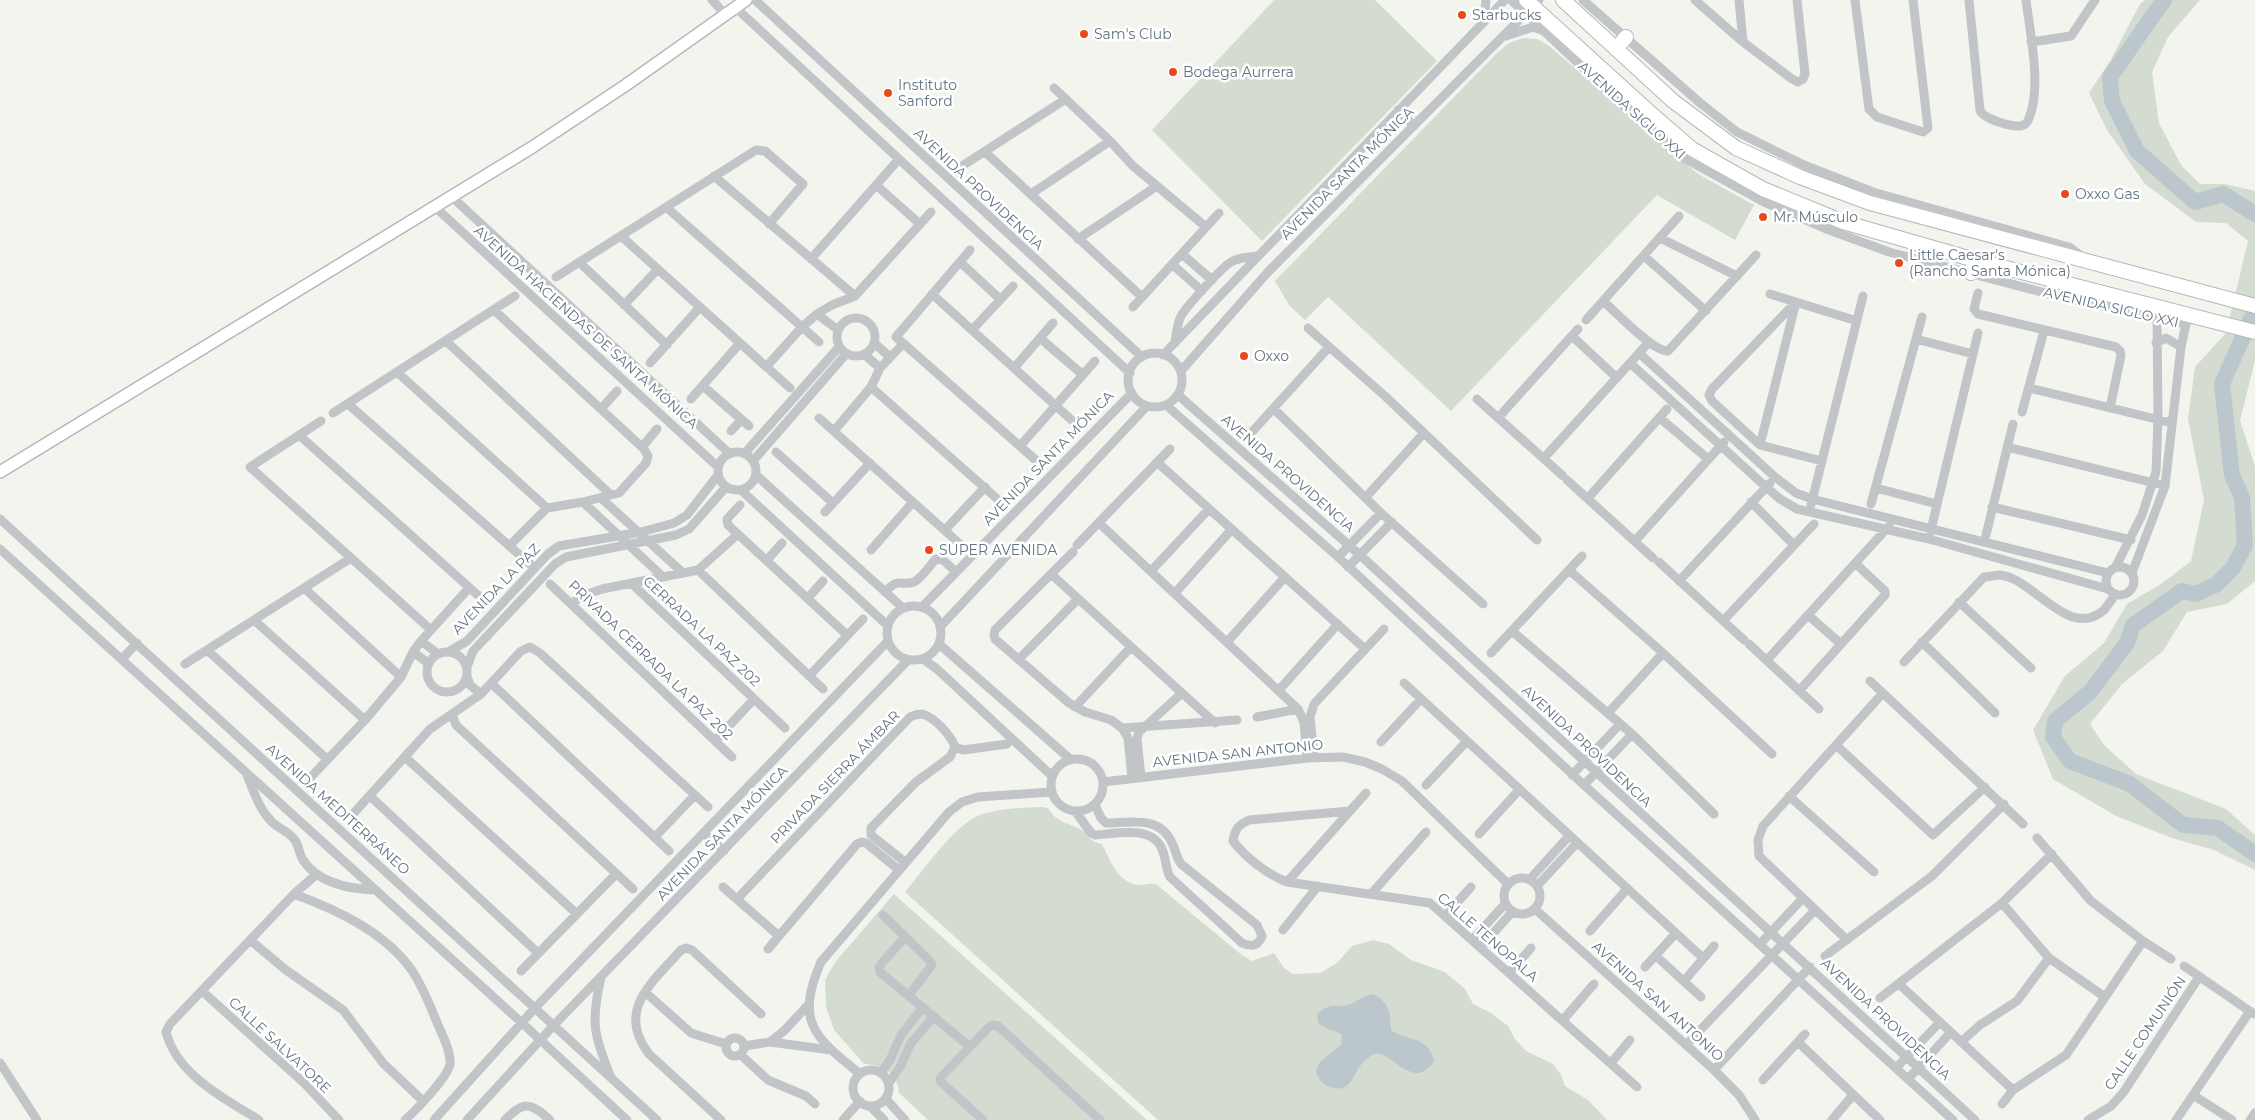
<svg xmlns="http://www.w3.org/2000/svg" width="2255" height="1120" font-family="Montserrat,sans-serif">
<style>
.green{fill:#d4dbd0}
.water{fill:#bbc7cc}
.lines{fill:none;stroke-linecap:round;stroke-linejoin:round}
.river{stroke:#bbc7cc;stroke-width:16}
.major-casing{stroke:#b4b8bc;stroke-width:14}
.highway-casing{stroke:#b4b7ba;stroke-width:16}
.minor{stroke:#c1c5c8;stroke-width:9}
.major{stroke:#fff;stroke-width:11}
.highway{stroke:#fff;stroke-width:14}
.poi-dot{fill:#e9491a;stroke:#fff;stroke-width:2}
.labels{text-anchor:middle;stroke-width:5;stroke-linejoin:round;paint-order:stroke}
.poi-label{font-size:14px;fill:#627482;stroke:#fff;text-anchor:start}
.street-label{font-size:14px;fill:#627482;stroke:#fff}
</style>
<rect width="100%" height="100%" fill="#f4f4ef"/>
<path class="green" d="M1274,0H1375L1437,61L1262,241L1152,130Z
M2145,0H2200L2168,37L2152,72L2159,123L2181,165L2200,184H2225L2255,191V360L2240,421L2255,466V581L2227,604L2187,612L2163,651L2122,684L2090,724L2104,745L2136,774L2226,809L2255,835V870L2214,850L2172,838L2116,816L2053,779L2033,730L2065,676L2104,643L2127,604L2161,584L2191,561L2204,500L2188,419L2195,367L2226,333L2248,241L2226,223L2196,222L2145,184L2107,130L2089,93L2110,61L2140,4Z
M1523,38L1537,39L1548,45L1698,174L1754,205L1735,240L1657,195L1451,411L1328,297L1305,320L1289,305L1275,281L1496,54L1509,43Z
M1042,807L1048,808C1058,824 1065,821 1080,829C1090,834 1086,841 1102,844C1110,860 1117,881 1137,885C1144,886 1150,882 1157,885L1243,956L1252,961L1274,953L1284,968L1293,974L1320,973L1337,963L1352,946L1373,940L1389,944L1411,960L1445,972L1465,989L1473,1004L1491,1013L1508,1026L1515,1039L1526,1051L1553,1064L1561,1075L1565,1086L1588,1100L1607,1120H1158L905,892C923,871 955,824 980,815C999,808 1021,808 1042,807Z
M894,894L1147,1120H928L899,1093C898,1073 882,1065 864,1064L834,1030L826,1007L825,980L836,961Z"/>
<path class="water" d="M1373,994C1390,1003 1390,1012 1391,1030C1407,1042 1429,1035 1434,1061C1415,1089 1399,1060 1378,1053C1350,1061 1358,1096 1330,1087C1321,1084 1318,1078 1316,1070L1320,1062L1341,1045L1342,1035C1334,1030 1326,1029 1318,1023L1317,1014C1333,1000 1336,1010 1351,1004C1359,1000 1364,995 1373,994Z"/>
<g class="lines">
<path class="river" d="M2164,0L2110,77L2112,101L2137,151L2195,202L2223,194L2255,214
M2255,310L2222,384L2232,475L2242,498L2245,545L2233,568L2217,584L2196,594L2182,591L2133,625L2127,643L2090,692L2055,721L2053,737L2070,761L2130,784L2183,825L2218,828L2255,854"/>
<g class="major-casing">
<path id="major" d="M0,472L531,148L626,85L746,0"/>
</g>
<g class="highway-casing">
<path id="highway" d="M1526,0L1647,110L1692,149L1763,189L1843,222L1975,260L2255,332
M1563,0L1673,101L1736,148L1800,177L1870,203L2255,306
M1616,49L1626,37
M1971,273L1975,260"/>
</g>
<path class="minor" d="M712,0L726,15
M755,0L1142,357
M1511,0L1613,96L1686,159L1764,202L1829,230L1889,252L2057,296L2186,324L2189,314
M1583,0L1699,102L1737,132L1804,165L1873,192L2069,247L2084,258
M1695,0L1743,42L1792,79L1798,82L1803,79L1805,74L1797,0
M1739,0L1743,42
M1855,0L1869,109L1877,117L1923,132L1928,128L1913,0
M1969,0L1980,110C1983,119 2011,127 2021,126C2025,125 2028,122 2029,118C2042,89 2030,32 2026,0
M736,8L1130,373
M1484,22L1486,0
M1506,36L1533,27L1544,31
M2031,42L2071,36L2095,0
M1054,88L1110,141L1133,166L1206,227
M1398,110L1414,126
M985,152L1142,297
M962,166L1066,99
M714,176L855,296
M876,185L920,224
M1031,194L1110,141
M452,197L730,454
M435,207L718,467
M666,207L819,342
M621,236L790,388
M1660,238L1737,276
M1078,239L1157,186
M970,250L896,337L1038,462
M1182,254L1212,280
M1644,256L1706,311
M811,259L899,159
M579,262L667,345
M960,262L1000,299
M1172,264L1202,291
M556,277L756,150L765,151L803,184L769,224
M1978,293L1974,309L1978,314L2116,347L2120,351L2121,355L2110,408
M932,294L1076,424
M1770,294L1857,321
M1603,301C1616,312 1653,352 1668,351L1756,255
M1796,302L1712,389L1709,395L1712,401L1760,445L1822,461
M624,305L658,269
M1133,307L1219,213
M495,311L644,449L648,456L646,463L619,493L583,502L547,508L509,546
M817,314L838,330
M837 337a19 19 0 1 1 38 0a19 19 0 1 1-38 0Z
M1586,320L1679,216
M1308,328L1386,397L1537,540
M972,330L1013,286
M1572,336L1617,378
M1040,338L1083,375
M1916,339L1973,354
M446,341L611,495
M874,343L890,357
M1175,343C1176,334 1177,324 1181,316C1187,306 1221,268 1231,262C1239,257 1249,257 1258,256
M2156,343L2166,338L2181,347
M1639,353L1775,477L1796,493L1812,499L2108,573
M1128 380a27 27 0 1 1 54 0a27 27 0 1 1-54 0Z
M864,354L880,368
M1163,355L1505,0
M650,363L700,307
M1630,363L1766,487L1780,499L1797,509L1929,539L2108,589
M766,367L802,327L817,314L832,305L855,296L931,212
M1014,368L1053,323
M1181,371L1267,273L1539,0
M397,372L547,508
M703,386L749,426
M871,387L1003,504
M2029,388L2172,423
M1178,395L1360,555L1975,1120
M691,399L740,343
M1477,399L1563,476
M348,404L530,564
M1166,405L1338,557L1584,785L1953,1120
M601,409L617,391
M1274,409L1381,513L1483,604
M2022,412L2044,331
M333,413L515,296
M819,418L961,545
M1498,418L1578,329
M1660,418L1708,459
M321,421L250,467L431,630
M731,431L741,420
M834,431L871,387L880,368L903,344
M1252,432L1329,347
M299,435L481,598
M1760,445L1796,302
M1020,446L1095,361
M642,447L657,429
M2007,447L2158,484
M718 471a19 19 0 1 1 38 0a19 19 0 1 1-38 0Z
M776,452L833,503
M744,454L839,347
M1544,458L1649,342
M753,461L846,354
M1157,462L1365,649
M756,475L903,608
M1567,480L1653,558
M1876,488L1937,504
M741,490L888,626
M1366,497L1424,433
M601,498L683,573
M1588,498L1667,409
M583,502L663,577
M1751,502L1794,545
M1871,504L1922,317
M740,505L727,519L728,525L847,635
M1811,505L1863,296
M1992,507L2131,540
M825,512L870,463
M0,519L657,1120
M1099,523L1298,709L1304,722L1307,758
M945,530L985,487
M1930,534L1978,333
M1986,535L2013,424
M1635,541L1724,442
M1077,545L1170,449
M0,549L522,1023L627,1120
M871,550L913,502
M1073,552L995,630L994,635L995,639L1069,703L1085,712L1111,720L1122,728L1128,738L1132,778
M1338,557L1381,513
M767,560L782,543
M1659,562L1744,640
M2106 581a14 14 0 1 1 28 0a14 14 0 1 1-28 0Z
M1348,567L1392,522
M2115,568L2142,515L2156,472L2158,419L2157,317
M698,570L823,689
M1569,570L1663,653L1772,754
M1151,571L1209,509
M2132,573L2165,486L2181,347L2186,324
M1051,574L1215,723
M1679,581L1770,483
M631,583L785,728
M550,584L732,757
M304,588L401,677
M885,592C900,576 900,587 914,582C922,578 930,565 936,559L943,560L956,572
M1175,593L1232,529
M808,598L823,581
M1959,602L2031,668
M572,604L580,597L602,589L698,570L738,534
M887 633a27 27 0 1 1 54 0a27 27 0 1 1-54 0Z
M922,607L1132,393
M1808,615L1841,644
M254,620L365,720
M1723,621L1814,524
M940,627L1147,406
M1512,631L1632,734L1714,814
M421,641L437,653
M1227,642L1285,577
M1922,642L1995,713
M939,644L1070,759
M1749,644L1819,709
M207,650L327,759
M450,651L467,641L548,554L559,546L641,532L674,523L687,515L718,475
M427 672a20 20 0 1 1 40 0a20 20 0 1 1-40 0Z
M413,652L428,663
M1491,653L1582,556
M122,659L137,643
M923,659L937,669L1052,776
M1019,659L1078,599
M1767,660L1889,526
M1904,662L1984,577C1989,577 1995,575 2000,575C2034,578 2068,641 2104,610C2108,605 2112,599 2116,594
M185,664L351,558
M467,667L473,651L555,564L566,557L676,535L689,529L726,487
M467,676L470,685L481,694
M809,676L863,619
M1870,681L2023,824
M491,683L669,851
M1404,683L1703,958
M1279,690L1338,624
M1799,691L1885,595V591L1855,563
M1075,707L1131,647
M1608,713L1663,653
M452,714L456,725L633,889
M1257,717L1298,709
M1122,728L1237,720
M715,741L754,699
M1381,742L1421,699
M1836,745L1933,835L1985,787
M955,747L963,750L1007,744
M405,757L577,914
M1314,757L1310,717L1314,704L1384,629
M1051 785a26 26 0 1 1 52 0a26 26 0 1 1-52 0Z
M247,775C254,792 259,809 272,822C279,829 288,831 294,839C299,845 299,854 303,860C319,884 350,889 376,890
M1572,775L1620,724
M1141,777L1137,739L1139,732L1182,693
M310,778L365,720L401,677L413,652L421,641L469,588
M1103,782L1307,758L1343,757L1365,762L1382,769L1402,781L1508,884
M1426,785L1466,742
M1584,785L1632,734
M370,796L538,953
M1789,796L1874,872
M1075,811L1091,833L1095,835C1115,834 1150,825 1161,847C1166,856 1165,867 1170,877L1242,943C1252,947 1258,946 1262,936L1257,925L1181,864C1176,857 1176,850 1172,843C1160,815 1130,823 1106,823L1101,818L1095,805
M1350,811L1249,820C1238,825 1235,829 1233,841C1245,857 1268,875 1287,882L1430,903L1637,1087
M352,815L430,729L481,694L521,651L530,647L540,653L708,807
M705,834L724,851
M1479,834L1519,790
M655,837L695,795
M2037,838L2091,901L2143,941L2171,959
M1504 896a18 18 0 1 1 36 0a18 18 0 1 1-36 0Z
M1530,879L1569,836
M1287,882L1366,793
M1537,886L1577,843
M723,887L779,936
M1372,893L1426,832
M294,894C337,910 383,931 411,969C422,985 429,1003 436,1020C441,1033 451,1050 450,1064C448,1077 416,1110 405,1120
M737,899L910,717C914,715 917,714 922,714C934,717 951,735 955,747L950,757L916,782L871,828V835L905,862
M2002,903L2049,958L2105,997
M1535,909L1714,1070L1739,1095L1755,1120
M883,915L930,961L932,965L909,995
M1446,915L1471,887
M1283,930L1318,886
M1590,931L1627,889
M905,937L881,964L879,968L880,972L970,1047
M1473,939L1505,904
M250,940L286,970L343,1010L383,1063L423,1101
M1847,940L1759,856L1758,840L1763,826L1883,693
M1760,944L1802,899
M1481,947L1513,911
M768,949L857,844L862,842L866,843L899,870
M1656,956L1701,997
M1825,956L1932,876L2004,804
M2184,966L2254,1014
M1645,967L1676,933
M521,971L616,874
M1510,972L1531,948
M601,977C591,1022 593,1033 610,1075
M1684,981L1714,946
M1899,984L2013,1090
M202,991L304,1083L339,1120
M645,992L691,1033L726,1044
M1880,998L2002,903L2052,854
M1563,1020L1594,984
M726 1047a9 9 0 1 1 18 0a9 9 0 1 1-18 0Z
M770,1042L785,1030L808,1005
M1798,1042L1880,1120
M1961,1042L1980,1025L2017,1001L2049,958
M1686,1045L1815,910
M744,1046L770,1042L831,1050
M741,1055L768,1080L806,1096L815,1104
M0,1063L37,1120
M1611,1063L1630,1040
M1896,1068L1940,1022
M1714,1070L1810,967
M853 1088a18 18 0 1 1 36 0a18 18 0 1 1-36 0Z
M881,1073L890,1060L901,1035L923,1007
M860,1074C814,1037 795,1022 821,962L949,812L962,802L978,797L1051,792
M1908,1079L1951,1032
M1763,1080L1805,1034
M889,1083L900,1067L911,1043L934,1016
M2193,1095L2232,1120
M886,1099L905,1120
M2002,1104L2013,1090L2066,1055L2143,941
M870,1106L884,1120
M259,1120C224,1098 177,1075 166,1032L170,1024L294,894L317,874
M434,1120L535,1008L888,641
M467,1120L554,1025L908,660
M505,1120C524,1100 531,1103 550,1120
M721,1120L649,1054C615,1010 653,982 681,950L686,948L692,950L761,1014
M843,1120L860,1101
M983,1120L940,1081L941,1077L989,1027L993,1025L998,1026L1100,1120
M1832,1120L1853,1095
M2088,1120L2111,1106L2123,1093L2199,977
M2176,1120L2250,1011
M2250,1120L2255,1113"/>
<use href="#major" class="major"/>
<use href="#highway" class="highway"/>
</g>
<g class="poi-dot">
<circle cx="1462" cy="15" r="5"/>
<circle cx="1084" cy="34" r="5"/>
<circle cx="1173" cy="72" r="5"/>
<circle cx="888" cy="93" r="5"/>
<circle cx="2065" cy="194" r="5"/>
<circle cx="1763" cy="217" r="5"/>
<circle cx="1899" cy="263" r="5"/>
<circle cx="1244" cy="356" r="5"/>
<circle cx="929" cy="550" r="5"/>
</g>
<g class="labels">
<g class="poi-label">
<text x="1472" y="20">Starbucks</text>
<text x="1094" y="39">Sam's Club</text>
<text x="1183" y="77">Bodega Aurrera</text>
<text x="898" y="90">Instituto<tspan x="898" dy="16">Sanford</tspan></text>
<text x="2075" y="199">Oxxo Gas</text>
<text x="1773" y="222">Mr. Músculo</text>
<text x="1909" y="260">Little Caesar's<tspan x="1909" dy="16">(Rancho Santa Mónica)</tspan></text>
<text x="1254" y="361">Oxxo</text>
<text x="939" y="555">SUPER AVENIDA</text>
</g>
<g class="street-label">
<text transform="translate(1632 110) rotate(42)" y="5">AVENIDA SIGLO XXI</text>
<text transform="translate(1347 173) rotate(-45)" y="5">AVENIDA SANTA MÓNICA</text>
<text transform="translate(979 189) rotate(43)" y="5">AVENIDA PROVIDENCIA</text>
<text transform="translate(2111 307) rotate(13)" y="5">AVENIDA SIGLO XXI</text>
<text transform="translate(586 327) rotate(42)" y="5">AVENIDA HACIENDAS DE SANTA MÓNICA</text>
<text transform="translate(1048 458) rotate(-46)" y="5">AVENIDA SANTA MÓNICA</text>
<text transform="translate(1288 473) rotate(41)" y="5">AVENIDA PROVIDENCIA</text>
<text transform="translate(496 589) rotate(-46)" y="5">AVENIDA LA PAZ</text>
<text transform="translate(702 631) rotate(43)" y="5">CERRADA LA PAZ 202</text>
<text transform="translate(651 660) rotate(44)" y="5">PRIVADA CERRADA LA PAZ 202</text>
<text transform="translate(1587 746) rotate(43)" y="5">AVENIDA PROVIDENCIA</text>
<text transform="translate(1238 753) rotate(-6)" y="5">AVENIDA SAN ANTONIO</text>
<text transform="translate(835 777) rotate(-46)" y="5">PRIVADA SIERRA ÁMBAR</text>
<text transform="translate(338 809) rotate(42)" y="5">AVENIDA MEDITERRÁNEO</text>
<text transform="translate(722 833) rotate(-46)" y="5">AVENIDA SANTA MÓNICA</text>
<text transform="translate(1488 937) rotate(41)" y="5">CALLE TENOPALA</text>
<text transform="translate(1658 1001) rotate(42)" y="5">AVENIDA SAN ANTONIO</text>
<text transform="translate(1886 1019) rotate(43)" y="5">AVENIDA PROVIDENCIA</text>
<text transform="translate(2145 1033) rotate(-56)" y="5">CALLE COMUNIÓN</text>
<text transform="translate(280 1045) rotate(43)" y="5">CALLE SALVATORE</text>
</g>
</g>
</svg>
